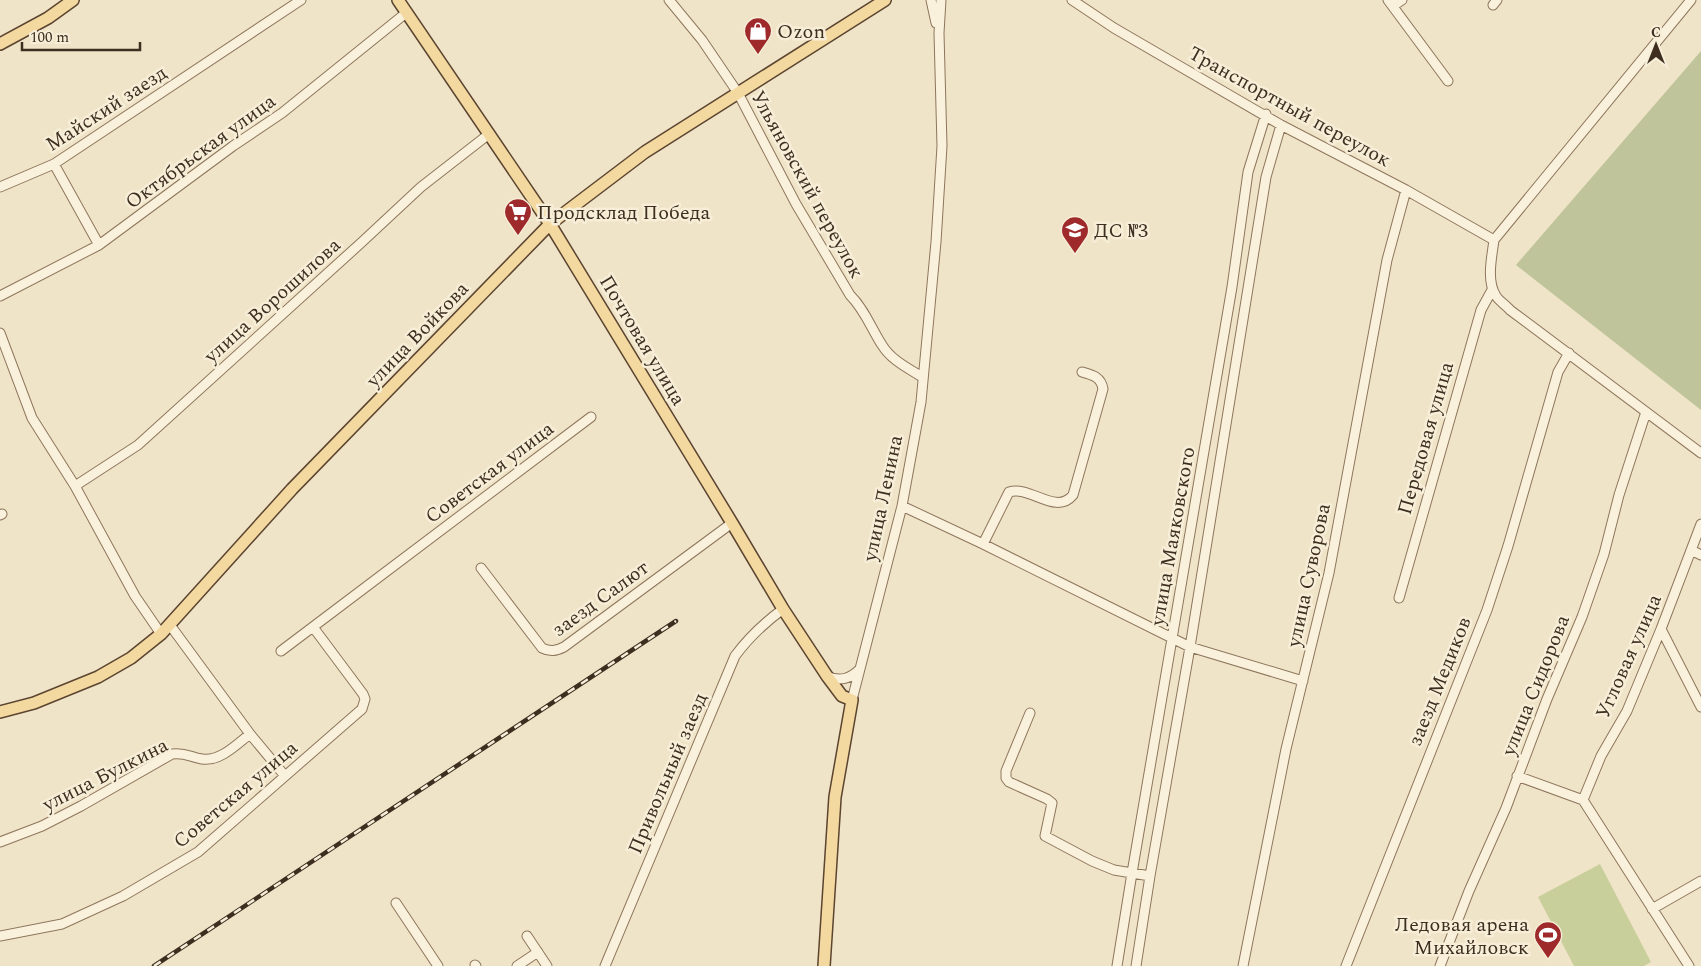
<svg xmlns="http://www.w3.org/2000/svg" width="1701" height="966" font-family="Spectral,serif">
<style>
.green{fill:#c9cf9b}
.cemetery{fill:#bfc49a}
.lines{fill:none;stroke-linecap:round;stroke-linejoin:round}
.minor-casing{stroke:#8d765c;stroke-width:11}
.major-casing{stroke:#5b4430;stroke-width:14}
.minor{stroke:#faf1dc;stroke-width:9}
.major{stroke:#f3d9a0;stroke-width:11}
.rail-casing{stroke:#3d2e20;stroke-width:4.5}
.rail{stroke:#f7eed8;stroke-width:2.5;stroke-dasharray:8;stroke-linecap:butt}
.labels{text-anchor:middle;stroke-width:5;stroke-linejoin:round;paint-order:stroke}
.poi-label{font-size:20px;fill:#3d2e20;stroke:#f7eed8;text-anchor:start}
.street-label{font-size:20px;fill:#3d2e20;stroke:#f7eed8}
</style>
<rect width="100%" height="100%" fill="#f0e4c8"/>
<path class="green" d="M1600,864L1651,962L1644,966H1574L1538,897Z"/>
<path class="cemetery" d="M1701,51V410L1516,265Z"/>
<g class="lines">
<g class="minor-casing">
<path id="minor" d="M669,0L702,40L738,93L796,204L850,295C865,310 871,328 882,345C891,360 908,368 922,377
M931,0L936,23
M1072,0L1114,28L1281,125L1406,190L1494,240
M1388,0L1448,81
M1691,0L1494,240C1492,256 1486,281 1496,296C1499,301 1506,305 1510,310L1701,453
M1493,5L1497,0
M1393,6L1402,0
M54,164L99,245
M0,187L54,164L301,0
M0,296L99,245L233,146L282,113L406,13
M0,333L32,418L75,486L135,596L161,634
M75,486L138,445L362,242L421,187L489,134
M902,506L983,544L1190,647L1303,681
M0,515L2,514
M983,544L1009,492C1030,485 1056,516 1073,495L1103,389C1101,377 1093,375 1082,372
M1691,550L1701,555
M481,568L542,648C550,652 556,651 564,647L732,523
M1399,598L1481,310L1492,290
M170,625L250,734L285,776
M1661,629L1701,707
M281,651L591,417
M827,676C840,682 850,679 860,669
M852,700L902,506L921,402L936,242L942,146L939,33L941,0
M1030,713L1006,771V778L1009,782L1047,799L1052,803L1045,836L1092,861L1114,870L1150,876
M1517,776L1583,800L1601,756L1627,711L1661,629L1701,524
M1583,800L1689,966
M0,842L42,826L81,806L172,754C185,752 190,757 202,759C220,762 237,744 250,734
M396,903L438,966
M1652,909L1701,881
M0,936L62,924L123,896L198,852L362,709L365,699L363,694L313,627
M527,936L547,966
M475,965L476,966
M517,966L538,952
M605,966L735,656C749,637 764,623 783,609
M1117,966L1132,873L1232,287L1248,172L1266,114
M1136,966L1150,876L1190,647L1266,177L1281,125
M1243,966L1286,749L1329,573L1387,260L1406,190
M1346,966L1487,610L1508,546L1558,372L1569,353
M1440,966L1469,891L1506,808L1547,699L1582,617L1604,554L1619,495L1646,412"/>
</g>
<g class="major-casing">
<path id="major" d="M398,0L550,224L732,523L783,609L827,676L842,696L852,700L835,797L824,966
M0,44L48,18L73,0
M0,712L34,703L98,677L131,658L161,634L292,489L550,224L645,152L885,0"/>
</g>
<use href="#minor" class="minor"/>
<use href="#major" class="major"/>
<g class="rail-casing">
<path id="rail" d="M154,966L676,621"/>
</g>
<use href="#rail" class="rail"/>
</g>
<defs>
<g id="shop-pin" transform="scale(1.4375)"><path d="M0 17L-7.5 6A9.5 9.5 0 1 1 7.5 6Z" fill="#9e2a2b" stroke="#f7eed8"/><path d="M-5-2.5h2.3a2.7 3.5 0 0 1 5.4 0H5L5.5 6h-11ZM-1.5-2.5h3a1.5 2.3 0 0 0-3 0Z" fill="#fff"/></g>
<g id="supermarket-pin" transform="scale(1.4375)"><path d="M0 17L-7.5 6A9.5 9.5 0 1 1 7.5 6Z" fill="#9e2a2b" stroke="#f7eed8"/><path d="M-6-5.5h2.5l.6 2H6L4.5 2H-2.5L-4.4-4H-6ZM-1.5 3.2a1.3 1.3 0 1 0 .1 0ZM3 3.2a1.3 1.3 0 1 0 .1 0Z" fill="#fff"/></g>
<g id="school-pin" transform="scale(1.4375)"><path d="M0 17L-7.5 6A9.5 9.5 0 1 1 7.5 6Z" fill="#9e2a2b" stroke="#f7eed8"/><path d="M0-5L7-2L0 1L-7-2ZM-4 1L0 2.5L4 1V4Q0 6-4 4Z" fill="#fff"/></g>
<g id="stadium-pin" transform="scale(1.4375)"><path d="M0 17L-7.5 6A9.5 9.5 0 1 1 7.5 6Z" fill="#9e2a2b" stroke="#f7eed8"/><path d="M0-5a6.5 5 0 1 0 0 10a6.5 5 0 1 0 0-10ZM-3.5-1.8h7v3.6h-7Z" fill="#fff"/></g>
</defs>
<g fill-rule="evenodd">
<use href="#shop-pin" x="758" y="31"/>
<use href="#supermarket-pin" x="518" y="212"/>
<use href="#school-pin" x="1075" y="230"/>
<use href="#stadium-pin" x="1548" y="935"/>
</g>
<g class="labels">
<g class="poi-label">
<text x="777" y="38">Ozon</text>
<text x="537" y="219">Продсклад Победа</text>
<text x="1094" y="237">ДС №3</text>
<text x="1529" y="931" text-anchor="end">Ледовая арена<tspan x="1529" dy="23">Михайловск</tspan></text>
</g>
<g class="street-label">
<text transform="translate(1290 106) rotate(29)" y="7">Транспортный переулок</text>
<text transform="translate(106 108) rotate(-33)" y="7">Майский заезд</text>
<text transform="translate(200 151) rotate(-36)" y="7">Октябрьская улица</text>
<text transform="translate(808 184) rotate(61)" y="7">Ульяновский переулок</text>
<text transform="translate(272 300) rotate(-42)" y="7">улица Ворошилова</text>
<text transform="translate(417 334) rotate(-46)" y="7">улица Войкова</text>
<text transform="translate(643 340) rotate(59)" y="7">Почтовая улица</text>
<text transform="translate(1425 438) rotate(-74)" y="7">Передовая улица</text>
<text transform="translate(489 472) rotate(-37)" y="7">Советская улица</text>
<text transform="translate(882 498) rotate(-78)" y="7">улица Ленина</text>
<text transform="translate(1172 536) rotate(-80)" y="7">улица Маяковского</text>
<text transform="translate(1308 575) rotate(-78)" y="7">улица Суворова</text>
<text transform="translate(600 598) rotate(-36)" y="7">заезд Салют</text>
<text transform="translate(1628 656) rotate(-66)" y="7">Угловая улица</text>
<text transform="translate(1439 681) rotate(-68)" y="7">заезд Медиков</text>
<text transform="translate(1535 685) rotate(-68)" y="7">улица Сидорова</text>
<text transform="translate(667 773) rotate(-67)" y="7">Привольный заезд</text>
<text transform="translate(105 774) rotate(-27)" y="7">улица Булкина</text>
<text transform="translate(235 794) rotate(-40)" y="7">Советская улица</text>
</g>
</g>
<g transform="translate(1656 45)" stroke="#f7eed8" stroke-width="4" paint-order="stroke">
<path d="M0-4L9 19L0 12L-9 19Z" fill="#3d2e20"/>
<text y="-8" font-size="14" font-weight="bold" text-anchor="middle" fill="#3d2e20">С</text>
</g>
<path d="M22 42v8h118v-8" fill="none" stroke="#3d2e20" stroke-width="2.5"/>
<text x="30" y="42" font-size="15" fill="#3d2e20" stroke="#f7eed8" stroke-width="4" paint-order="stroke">100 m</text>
</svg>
